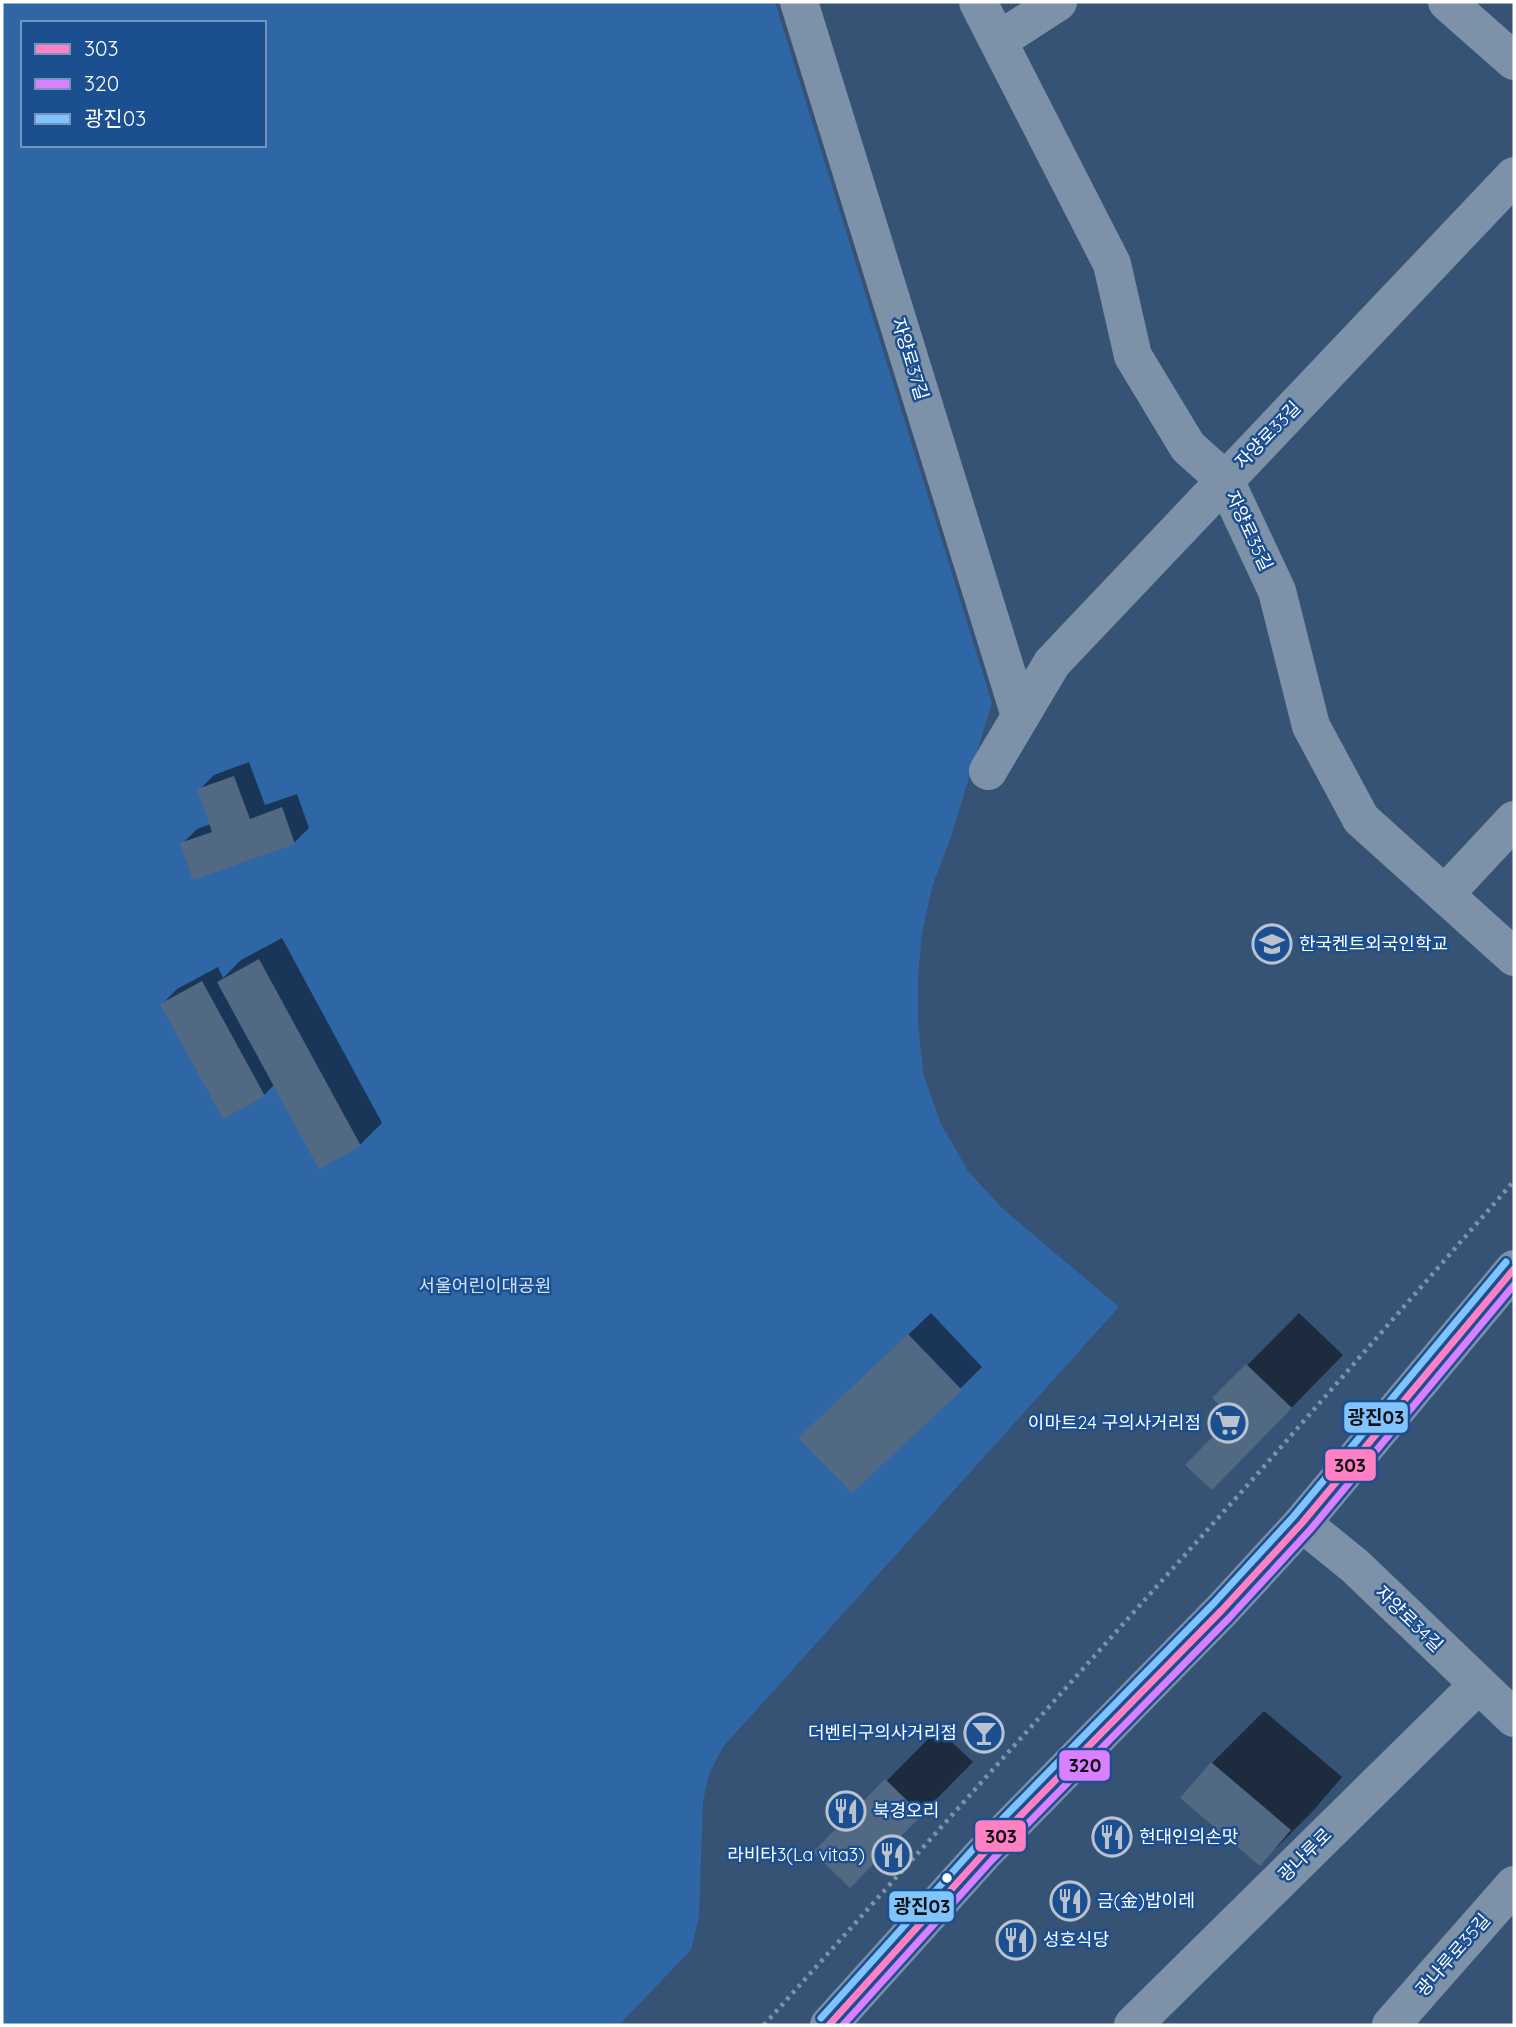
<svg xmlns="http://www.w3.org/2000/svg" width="1516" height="2027" font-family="Quicksand,'Noto Sans KR',sans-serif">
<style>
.green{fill:#2f66a5;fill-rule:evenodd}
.shadow{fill:#0007}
.building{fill:#526984}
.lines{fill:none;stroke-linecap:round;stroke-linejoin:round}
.path{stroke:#7d92a8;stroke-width:4.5;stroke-dasharray:3.5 5;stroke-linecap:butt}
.minor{stroke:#7d92a8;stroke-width:38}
.major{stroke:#7d8ea7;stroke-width:38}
.bus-1-casing{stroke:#1b4f8f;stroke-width:12}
.bus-2-casing{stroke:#1b4f8f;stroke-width:12}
.bus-3-casing{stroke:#1b4f8f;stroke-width:12}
.bus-1{stroke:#ff80c5;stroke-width:7}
.bus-2{stroke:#d880ff;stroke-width:7}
.bus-3{stroke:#80c4ff;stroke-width:7}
.bus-dot{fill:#fff;stroke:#1b4f8f;stroke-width:2.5}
.labels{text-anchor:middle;stroke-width:5;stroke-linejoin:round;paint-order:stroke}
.street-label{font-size:18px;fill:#fff;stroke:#1b4f8f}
.poi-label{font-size:18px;fill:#fff;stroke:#1b4f8f;text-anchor:start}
.park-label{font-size:18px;fill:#cfe3fa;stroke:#1b4f8f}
.line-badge{stroke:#1b4f8f;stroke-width:2.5}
.pale-badge-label{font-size:19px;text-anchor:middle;font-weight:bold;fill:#111}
</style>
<rect width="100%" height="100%" fill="#365274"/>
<path class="green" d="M2,2H775L992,703L950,840L933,884L922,933L918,977V1024L924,1076L941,1124L968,1171L1003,1209L1119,1307L723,1747L709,1774L703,1802L699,1916L691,1950L619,2025H2ZM23,23H264V145H23Z"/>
<path class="shadow" d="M249,762L265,805L297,794L309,828L294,843L182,844L197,829L211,824L199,790L214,775Z
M282,938L382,1123L360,1145L275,1084L264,1095L162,1004L177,989L218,967L223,978L241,960Z
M931,1313L982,1367L960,1389L823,1416Z
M1299,1313L1343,1355L1264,1436L1234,1417L1215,1398Z
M1264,1711L1342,1777L1312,1812L1260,1864L1212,1763Z
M938,1729L973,1762L850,1886L816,1852Z"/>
<path class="building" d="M234,776L250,819L282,807L295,844L193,880L180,843L212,832L197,789Z
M259,959L361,1146L319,1169L217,982Z
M202,981L265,1096L223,1119L160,1004Z
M908,1334L962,1390L852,1493L798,1438Z
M1246,1364L1292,1408L1212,1490L1185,1465L1232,1417L1212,1398Z
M1211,1762L1291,1830L1260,1866L1180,1798Z
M885,1779L922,1815L850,1888L813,1852Z"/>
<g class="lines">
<path class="path" d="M764,2025L1253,1479L1514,1181"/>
<path class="minor" d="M799,2L1020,716
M978,2L1112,264L1133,356L1188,447L1225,480L1277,591L1311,726L1361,819L1514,957
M1447,2L1514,61
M998,41L1058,2
M988,771L1052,663L1514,176
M1445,894L1514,820
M1302,1523L1355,1566L1514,1718
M1133,2025L1478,1685
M1391,2025L1514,1885"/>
<path class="major" d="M829,2025L984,1853L1222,1610L1302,1523L1514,1269"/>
<g class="bus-1-casing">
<path id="bus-1" d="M829,2025L984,1853L1222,1610L1302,1523L1514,1269"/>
</g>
<g class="bus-2-casing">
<path id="bus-2" d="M843,2025L992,1860L1230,1617L1310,1530L1514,1285"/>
</g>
<g class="bus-3-casing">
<path id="bus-3" d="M821,2018L976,1846L1214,1603L1294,1516L1506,1262"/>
</g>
<use href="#bus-1" class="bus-1"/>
<use href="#bus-2" class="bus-2"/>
<use href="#bus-3" class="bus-3"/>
</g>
<defs>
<g id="school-ring" transform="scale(2.0125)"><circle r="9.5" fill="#1b4f8f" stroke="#b9c2ce" stroke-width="1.5"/><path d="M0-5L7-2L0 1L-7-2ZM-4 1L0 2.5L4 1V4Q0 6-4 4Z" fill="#b9c2ce"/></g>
<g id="supermarket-ring" transform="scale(2.0125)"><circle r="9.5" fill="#1b4f8f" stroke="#b9c2ce" stroke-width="1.5"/><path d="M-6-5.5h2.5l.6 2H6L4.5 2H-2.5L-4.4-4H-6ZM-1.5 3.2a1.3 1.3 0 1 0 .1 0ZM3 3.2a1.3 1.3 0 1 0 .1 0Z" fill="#b9c2ce"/></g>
<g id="bar-ring" transform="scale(2.0125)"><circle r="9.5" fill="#1b4f8f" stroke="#b9c2ce" stroke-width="1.5"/><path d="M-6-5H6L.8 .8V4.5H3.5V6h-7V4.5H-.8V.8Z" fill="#b9c2ce"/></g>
<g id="restaurant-ring" transform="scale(2.0125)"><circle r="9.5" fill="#1b4f8f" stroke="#b9c2ce" stroke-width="1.5"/><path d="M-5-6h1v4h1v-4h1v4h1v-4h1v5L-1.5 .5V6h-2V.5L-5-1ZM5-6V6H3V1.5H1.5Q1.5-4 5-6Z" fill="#b9c2ce"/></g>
</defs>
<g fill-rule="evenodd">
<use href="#school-ring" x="1272" y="944"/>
<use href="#supermarket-ring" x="1228" y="1423"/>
<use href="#bar-ring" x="984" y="1733"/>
<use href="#restaurant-ring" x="846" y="1811"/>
<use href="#restaurant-ring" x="1112" y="1837"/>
<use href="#restaurant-ring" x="892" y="1855"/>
<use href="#restaurant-ring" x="1070" y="1901"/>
<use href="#restaurant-ring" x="1016" y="1940"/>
</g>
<circle class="bus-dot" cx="947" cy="1878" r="6"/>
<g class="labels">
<g class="street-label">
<text transform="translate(910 359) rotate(73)" y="6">자양로37길</text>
<text transform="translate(1268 435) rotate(-46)" y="6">자양로33길</text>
<text transform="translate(1249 531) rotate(65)" y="6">자양로35길</text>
<text transform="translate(1409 1619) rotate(44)" y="6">자양로34길</text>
<text transform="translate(1305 1855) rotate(-45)" y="6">광나루로</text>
<text transform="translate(1453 1955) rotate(-49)" y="6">광나루로35길</text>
</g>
<g class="poi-label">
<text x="1299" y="950">한국켄트외국인학교</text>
<text x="1201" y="1429" text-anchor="end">이마트24 구의사거리점</text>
<text x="957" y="1739" text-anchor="end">더벤티구의사거리점</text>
<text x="873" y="1817">북경오리</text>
<text x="1139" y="1843">현대인의손맛</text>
<text x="865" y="1861" text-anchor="end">라비타3(La vita3)</text>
<text x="1097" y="1907">금(金)밥이레</text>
<text x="1043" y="1946">성호식당</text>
</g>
<g class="park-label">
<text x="485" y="1292">서울어린이대공원</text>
</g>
</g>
<g class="line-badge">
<rect x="1343" y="1401" width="66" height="33" rx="7" fill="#80c4ff"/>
<rect x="1324" y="1448" width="53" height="34" rx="7" fill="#ff80c5"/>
<rect x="1058" y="1749" width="53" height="33" rx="7" fill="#d880ff"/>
<rect x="974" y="1819" width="53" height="34" rx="7" fill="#ff80c5"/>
<rect x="888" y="1890" width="67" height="33" rx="7" fill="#80c4ff"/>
</g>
<g class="pale-badge-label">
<text x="1376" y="1424">광진03</text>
<text x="1350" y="1472">303</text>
<text x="1085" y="1772">320</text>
<text x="1001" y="1843">303</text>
<text x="922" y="1913">광진03</text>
</g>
<rect width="1516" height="2027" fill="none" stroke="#ffffff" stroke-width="7"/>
<rect x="21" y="21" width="245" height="126" fill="#1b4f8f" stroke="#7695bc" stroke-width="2"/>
<rect x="35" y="44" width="35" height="10" fill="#ff80c5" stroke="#7695bc" stroke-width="2"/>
<text x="84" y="56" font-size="21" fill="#ffffff">303</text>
<rect x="35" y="79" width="35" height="10" fill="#d880ff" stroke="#7695bc" stroke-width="2"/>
<text x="84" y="91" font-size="21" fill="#ffffff">320</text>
<rect x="35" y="114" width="35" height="10" fill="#80c4ff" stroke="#7695bc" stroke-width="2"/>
<text x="84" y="126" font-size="21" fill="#ffffff">광진03</text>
</svg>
